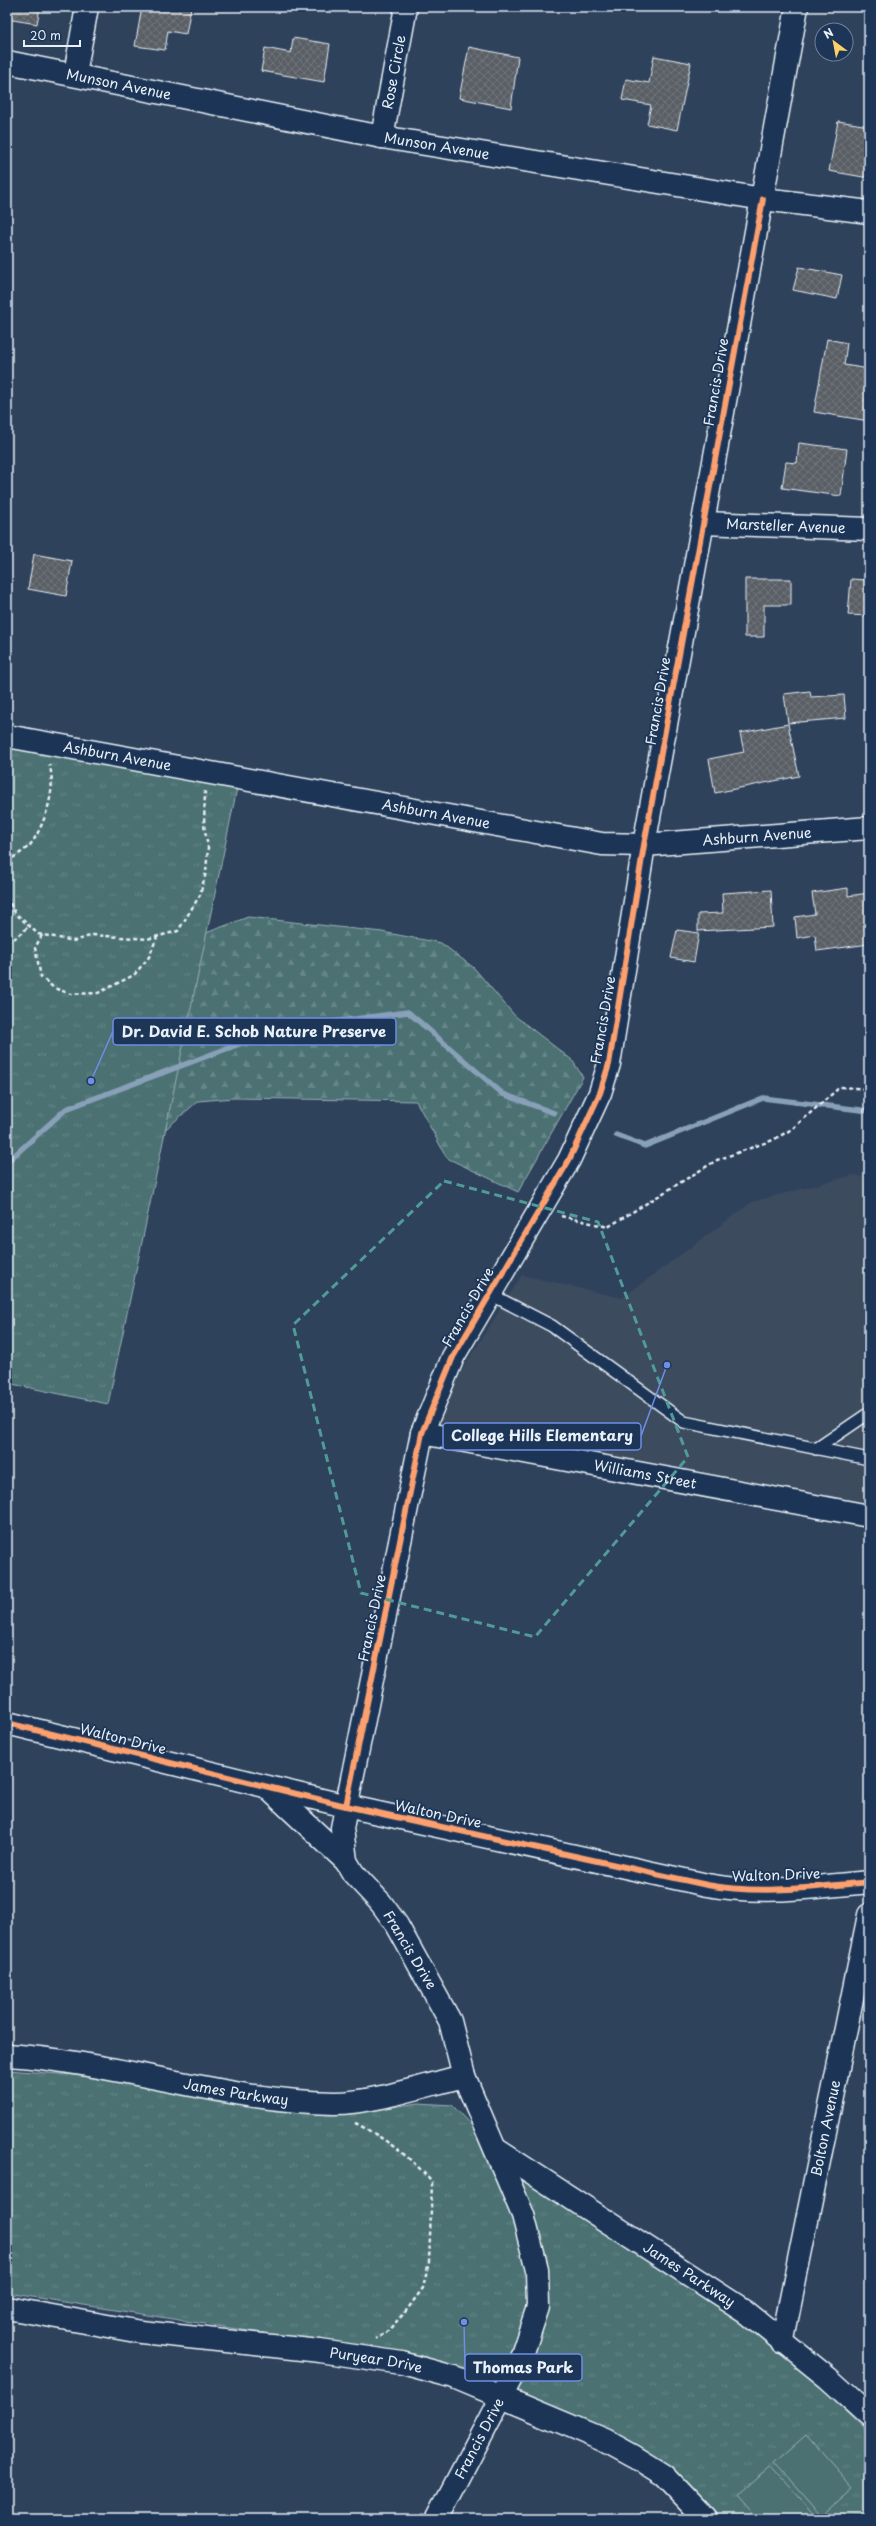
<svg xmlns="http://www.w3.org/2000/svg" width="876" height="2526" font-family="'Playpen Sans',sans-serif">
<style>
.built{fill:#3c4b5e}
.forest{fill:url(#forest-firs);stroke:#9ab1b6}
.park{fill:url(#park-tufts);stroke:#9ab1b6}
.pitch{fill:#4c7173;stroke:#9ab1b6}
.lines{fill:none;stroke-linecap:round;stroke-linejoin:round}
.stream{stroke:#88a1b9;stroke-width:5.5}
.building{fill:url(#building-cross-hatch);stroke:#e8f1f8}
.service-casing{stroke:#e8f1f8;stroke-width:14}
.minor-casing{stroke:#e8f1f8;stroke-width:25}
.tertiary-casing{stroke:#e8f1f8;stroke-width:25}
.path{stroke:#e8f1f8;stroke-width:2.5;stroke-dasharray:4 3;stroke-linecap:butt}
.service{stroke:#1d3557;stroke-width:11}
.minor{stroke:#1d3557;stroke-width:22}
.tertiary{stroke:#1d3557;stroke-width:22}
.cycleway-casing{stroke:#1d3557;stroke-width:8}
.cycleway{stroke:#fca06f;stroke-width:6}
.marked{fill:none;stroke:#509b97;stroke-width:3;stroke-dasharray:8 5;stroke-linejoin:round}
.labels{text-anchor:middle;stroke-width:3.5;stroke-linejoin:round;paint-order:stroke}
.street-label{font-size:14px;fill:#e8f1f8;stroke:#1d3557}
.leader{fill:none;stroke:#6e8fe5;stroke-width:1.5}
.callout-dot{fill:#6e8fe5;stroke:#1d3557;stroke-width:1.5}
.callout{fill:#1d3557;stroke:#6e8fe5;stroke-width:1.5}
.callout-label{font-size:15px;text-anchor:middle;font-weight:bold;fill:#e8f1f8}
</style>
<defs>
<pattern id="forest-firs" width="22" height="20" patternUnits="userSpaceOnUse"><rect width="22" height="20" fill="#4c7173"/><path d="M5 1l3.5 6h-7zM16 11l3.5 6h-7z" fill="#668688"/></pattern>
<pattern id="park-tufts" width="24" height="20" patternUnits="userSpaceOnUse"><rect width="24" height="20" fill="#4c7173"/><path d="M3 7l-1-3M5 7V3M7 7l1-3M15 17l-1-3M17 17v-4M19 17l1-3" fill="none" stroke="#668688"/></pattern>
<pattern id="building-cross-hatch" width="8" height="8" patternUnits="userSpaceOnUse"><rect width="8" height="8" fill="#5a5f65"/><path d="M0 0l8 8M0 8l8-8" fill="none" stroke="#72767c"/></pattern>
</defs>
<rect width="100%" height="100%" fill="#2f425b"/>
<filter id="ink" filterUnits="userSpaceOnUse"><feTurbulence type="fractalNoise" baseFrequency=".025" numOctaves="2"/><feDisplacementMap in="SourceGraphic" scale="8" xChannelSelector="R" yChannelSelector="G"/><feConvolveMatrix kernelMatrix="1 2 1 2 8 2 1 2 1" color-interpolation-filters="sRGB"/></filter>
<g filter="url(#ink)">
<path class="built" d="M853,1175L869,1178V1516L422,1433L522,1275L622,1298L752,1202Z"/>
<path class="forest" d="M248,917L382,932L441,943L474,968L515,1016L572,1060L583,1077L518,1192L447,1158L416,1101L234,1098L198,1101L129,1161L169,947Z"/>
<path class="park" d="M7,737L239,779L108,1404L7,1383Z
M7,2070L73,2075L351,2113L419,2103L452,2105L521,2178L782,2350L869,2433V2519H715L677,2475L415,2357L7,2293Z"/>
<path class="pitch" d="M806,2435L853,2488L821,2516L774,2463Z
M770,2467L817,2519H760L739,2495Z"/>
<g class="lines">
<path class="stream" d="M616,1135L645,1146L763,1098L869,1111
M7,1162L66,1109L279,1029L408,1012L503,1094L554,1113"/>
</g>
<path class="building" d="M7,7H40L37,24L7,19Z
M142,7H191L186,34L168,31L165,50L135,46Z
M293,38L330,44L324,82L261,71L265,48L291,53Z
M469,47L518,57L511,108L459,98Z
M654,56L691,63L677,130L647,124L651,105L622,100L626,79L649,83Z
M838,121L869,126V178L829,171Z
M799,267L842,275L837,299L793,290Z
M827,339L847,343L844,365L869,369V421L814,412Z
M799,443L847,449L841,496L782,488L786,462L797,463Z
M34,554L72,561L66,596L28,589Z
M745,579H791V605H764V637H745Z
M851,579L865,580V586H869V616L848,615Z
M810,691L811,697L844,695L846,718L788,723L784,694Z
M788,724L799,776L715,793L709,759L744,752L740,733Z
M848,888V896L869,893V944L817,951L815,935L797,938L795,917L815,914L812,893Z
M771,890L773,927L698,931V914L723,913L722,893Z
M677,930L699,933L694,962L671,958Z"/>
<g class="lines">
<g class="service-casing">
<path id="service" d="M490,1294L552,1326L684,1422L869,1459
M816,1449L869,1413"/>
</g>
<g class="minor-casing">
<g id="minor">
<path d="M75,74L87,7"/>
<path id="s1" d="M382,137L406,7"/>
<path id="s2" d="M703,523L869,529"/>
<path id="s3" d="M7,736L602,844L644,845L869,828"/>
<path id="s4" d="M422,1433L869,1516"/>
<path d="M7,1723L346,1806L707,1885C761,1895 815,1887 869,1882"/>
<path d="M270,1790L346,1861"/>
<path id="s5" d="M7,2055C117,2062 224,2101 334,2103C373,2103 426,2085 464,2076"/>
<path id="s6" d="M497,2150L745,2311L828,2378L869,2415"/>
<path id="s7" d="M7,2308L141,2332L320,2351L402,2363L454,2377L604,2440L635,2457L664,2475L706,2519"/>
<path id="s8" d="M782,2343L869,1915"/>
<path id="s9" d="M437,2519L520,2361L538,2307L537,2269L523,2215L464,2076L450,2021L397,1925L381,1903L353,1873L346,1861L342,1828L422,1433L453,1357L569,1160L600,1093L609,1064L644,845L797,7"/>
</g>
</g>
<g class="tertiary-casing">
<g id="tertiary">
<path id="s10" d="M7,62L382,137L763,199L869,212"/>
</g>
</g>
<path class="path" d="M7,862C15,856 28,849 33,841C46,821 57,786 49,764
M7,897L15,913L38,934L75,941L93,935L147,939L178,931L200,895L206,872L208,847L204,825L205,791
M42,935L35,948L41,977L54,988L71,994L98,993L134,975L149,957L157,937
M7,942L13,940L29,926
M561,1216L608,1227L717,1160L773,1140L792,1129L840,1087L869,1089
M355,2123C380,2135 417,2161 432,2183L429,2262L423,2288L406,2311L386,2333L375,2339"/>
<use href="#service" class="service"/>
<use href="#minor" class="minor"/>
<use href="#tertiary" class="tertiary"/>
<g class="cycleway-casing">
<path id="cycleway" d="M7,1723L346,1806L707,1885C761,1895 815,1887 869,1882
M346,1806L422,1433L453,1357L569,1160L600,1093L609,1064L644,845L763,199"/>
</g>
<use href="#cycleway" class="cycleway"/>
</g>
</g>
<path class="marked" d="M444,1181L598,1222L688,1457L535,1637L361,1593L293,1325Z"/>
<g class="labels">
<g class="street-label">
<text dy="5" stroke="none"><textPath href="#s1" startOffset="66">Rose Circle</textPath></text>
<text dy="5" stroke="none"><textPath href="#s10" startOffset="114">Munson Avenue</textPath></text>
<text dy="5" stroke="none"><textPath href="#s10" startOffset="438">Munson Avenue</textPath></text>
<text transform="translate(716 382) rotate(-80)" y="5">Francis Drive</text>
<text dy="5" stroke="none"><textPath href="#s2" startOffset="83">Marsteller Avenue</textPath></text>
<text transform="translate(658 701) rotate(-80)" y="5">Francis Drive</text>
<text dy="5" stroke="none"><textPath href="#s3" startOffset="112">Ashburn Avenue</textPath></text>
<text dy="5" stroke="none"><textPath href="#s3" startOffset="436">Ashburn Avenue</textPath></text>
<text dy="5" stroke="none"><textPath href="#s3" startOffset="760">Ashburn Avenue</textPath></text>
<text transform="translate(603 1020) rotate(-80)" y="5">Francis Drive</text>
<text transform="translate(468 1307) rotate(-60)" y="5">Francis Drive</text>
<text dy="5" stroke="none"><textPath href="#s4" startOffset="227">Williams Street</textPath></text>
<text transform="translate(372 1618) rotate(-78)" y="5">Francis Drive</text>
<text transform="translate(123 1739) rotate(14)" y="5">Walton Drive</text>
<text transform="translate(438 1814) rotate(12)" y="5">Walton Drive</text>
<text transform="translate(776 1875) rotate(-2)" y="5">Walton Drive</text>
<text transform="translate(410 1950) rotate(59)" y="5">Francis Drive</text>
<text dy="5" stroke="none"><textPath href="#s5" startOffset="232">James Parkway</textPath></text>
<text dy="5" stroke="none"><textPath href="#s8" startOffset="219">Bolton Avenue</textPath></text>
<text dy="5" stroke="none"><textPath href="#s6" startOffset="229">James Parkway</textPath></text>
<text dy="5" stroke="none"><textPath href="#s7" startOffset="373">Puryear Drive</textPath></text>
<text dy="5" stroke="none"><textPath href="#s9" startOffset="91">Francis Drive</textPath></text>
</g>
</g>
<path class="leader" d="M91 1081L113 1031M667 1365L641 1436M464 2322L465 2368"/>
<g class="callout-dot">
<circle cx="91" cy="1081" r="4"/>
<circle cx="667" cy="1365" r="4"/>
<circle cx="464" cy="2322" r="4"/>
</g>
<g class="callout">
<rect x="113" y="1018" width="283" height="27" rx="4"/>
<rect x="443" y="1423" width="198" height="27" rx="4"/>
<rect x="465" y="2354" width="117" height="27" rx="4"/>
</g>
<g class="callout-label">
<text x="254" y="1037">Dr. David E. Schob Nature Preserve</text>
<text x="542" y="1441">College Hills Elementary</text>
<text x="523" y="2373">Thomas Park</text>
</g>
<rect width="876" height="2526" fill="none" stroke="#1d3557" stroke-width="24"/>
<rect x="12" y="12" width="852" height="2502" fill="none" stroke="#e8f1f8" stroke-width="1.5" filter="url(#ink)"/>
<g transform="translate(834 42) rotate(328)"><circle r="19" fill="#1d3557" stroke="#6e8097"/>
<path d="M0-3L7 15L0 10L-7 15Z" fill="#ffd166"/>
<text y="-6" font-size="11" font-weight="bold" text-anchor="middle" fill="#e8f1f8">N</text>
</g>
<path d="M24 40v6h56v-6" fill="none" stroke="#e8f1f8" stroke-width="2"/>
<text x="30" y="40" font-size="12" fill="#e8f1f8" stroke="#1d3557" stroke-width="3" paint-order="stroke">20 m</text>
</svg>
